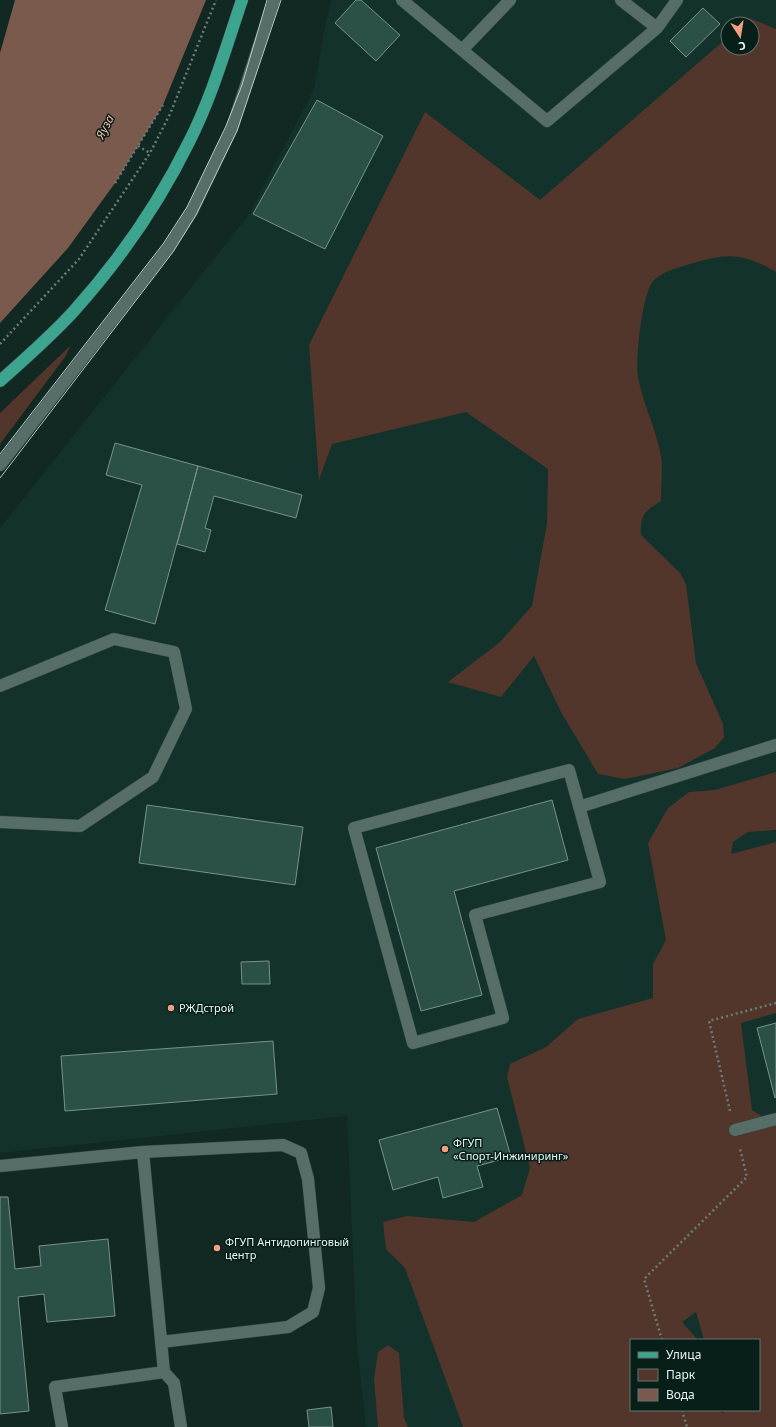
<svg xmlns="http://www.w3.org/2000/svg" width="776" height="1427" font-family="'Noto Sans',sans-serif">
<style>
.built{fill:#12322b;fill-rule:evenodd}
.green{fill:#53362b;fill-rule:evenodd}
.water{fill:#7a5a4d}
.building{fill:#2a5047;stroke:#79928b}
.lines{fill:none;stroke-linecap:round;stroke-linejoin:round}
.minor-casing{stroke:#33433f;stroke-width:13}
.major-casing{stroke:#33433f;stroke-width:13}
.path{stroke:#697c78;stroke-width:2.5;stroke-dasharray:2 3;stroke-linecap:butt}
.minor{stroke:#566e67;stroke-width:12}
.major{stroke:#3da490;stroke-width:12}
.tram{stroke:#b9c8c4;stroke-width:1}
.poi-dot{fill:#f2a07f;stroke:#081e19;stroke-width:1.5}
.labels{text-anchor:middle;stroke-width:3;stroke-linejoin:round;paint-order:stroke}
.poi-label{font-size:11px;fill:#e9f6f3;stroke:#081e19;text-anchor:start}
.water-label{font-size:12px;font-style:italic;fill:#f5baa3;stroke:#081e19}
</style>
<rect width="100%" height="100%" fill="#122823"/>
<path class="built" d="M332,0H776V1427H366L357,1345L347,1116L0,1153V528L248,216L314,89L326,20ZM728,24H752V48H728ZM631,1340H759V1410H631Z"/>
<path class="green" d="M749,18L776,29V272C741,252 727,253 690,264C677,268 664,271 654,280C642,292 635,361 638,377C643,404 656,429 661,456C663,470 661,487 661,501C644,511 640,516 641,535L680,573L686,584L696,663L723,724L724,737L715,748L678,768L625,779L598,774L561,712L534,656L501,697L448,682L500,642L532,606L547,523L548,469L466,412L332,444L319,480L309,345L425,112L540,200L728,37V48H752V24H743Z
M71,345L65,357L0,444V413Z
M776,772V830L748,832L733,842L731,854L776,842V1013L741,1023L752,1110L776,1125V1427H463L405,1268L386,1249L383,1222L407,1216L474,1222L522,1195L530,1168L507,1077L510,1064L546,1047L578,1019L653,998V964L666,940L648,843L668,808L689,792L715,790ZM696,1312L704,1340H759V1410H723L724,1414L719,1410H631V1340H698L682,1322Z
M388,1345L399,1353L404,1418L408,1427H378L374,1379L378,1352Z"/>
<path class="water" d="M15,0H206L163,105L115,183L68,248L0,323V53Z"/>
<path class="building" d="M356,0H361L400,35L376,61L335,23Z
M703,8L720,24L686,57L670,41Z
M317,100L383,136L325,249L253,214Z
M115,443L198,466L155,624L105,610L142,485L106,475Z
M198,466L302,495L296,518L214,496L205,528L211,530L205,552L177,544Z
M552,800L568,860L454,891L482,995L421,1011L376,848Z
M147,805L303,827L295,885L139,863Z
M269,961L270,984H242L241,962Z
M776,1023V1097L775,1098L757,1028Z
M273,1041L277,1094L65,1111L61,1056Z
M497,1108L511,1157L477,1166L483,1187L443,1198L438,1177L393,1190L379,1140Z
M0,1197H8L15,1269L41,1266L39,1246L108,1239L115,1316L47,1322L44,1294L18,1297L29,1411L0,1414Z
M331,1407L333,1427H309L307,1410Z"/>
<g class="lines">
<g class="minor-casing">
<path id="minor" d="M402,0L547,121L657,28L677,0
M621,0L657,28
M462,50L510,0
M0,465L169,247L192,211L232,128L274,0
M0,686L114,639L174,652L186,709L153,777L80,826L0,822
M569,770L600,882L475,915L503,1018L413,1043L354,828Z
M579,807L776,745
M735,1130L776,1119
M143,1152L283,1145L301,1153L308,1179L319,1288L313,1312L288,1327L161,1342
M0,1166L143,1152L164,1372L55,1387L62,1427
M164,1372L174,1383L181,1427"/>
</g>
<g class="major-casing">
<path id="major" d="M0,381C25,359 51,336 73,312C118,262 159,203 189,142C212,97 226,47 242,0"/>
</g>
<path class="path" d="M138,146L150,153
M115,183L163,105
M0,344L79,259L150,153L170,114L216,0
M730,1111L709,1021L776,1003
M662,1340L644,1279L747,1177L740,1149
M682,1410L687,1427"/>
<use href="#minor" class="minor"/>
<use href="#major" class="major"/>
<path class="tram" d="M0,454L163,244L187,207L226,126L242,85L267,0
M0,478L173,252L196,215L237,131L281,0"/>
</g>
<g class="poi-dot">
<circle cx="171" cy="1008" r="4"/>
<circle cx="445" cy="1149" r="4"/>
<circle cx="217" cy="1248" r="4"/>
</g>
<g class="labels">
<g class="poi-label">
<text x="179" y="1012">РЖДстрой</text>
<text x="453" y="1147">ФГУП<tspan x="453" dy="13">«Спорт-Инжиниринг»</tspan></text>
<text x="225" y="1246">ФГУП Антидопинговый<tspan x="225" dy="13">центр</tspan></text>
</g>
<g class="water-label">
<text transform="translate(105 127) rotate(-63)" y="4">Яуза</text>
</g>
</g>
<rect x="630" y="1339" width="130" height="72" fill="#081e19" stroke="#627470"/>
<rect x="638" y="1352" width="20" height="6" fill="#3da490" stroke="#627470"/>
<text x="666" y="1359" font-size="12" fill="#e9f6f3">Улица</text>
<rect x="638" y="1369" width="20" height="12" fill="#53362b" stroke="#627470"/>
<text x="666" y="1379" font-size="12" fill="#e9f6f3">Парк</text>
<rect x="638" y="1389" width="20" height="12" fill="#7a5a4d" stroke="#627470"/>
<text x="666" y="1399" font-size="12" fill="#e9f6f3">Вода</text>
<g transform="translate(740 36) rotate(168)"><circle r="19" fill="#081e19" stroke="#627470"/>
<path d="M0-3L7 15L0 10L-7 15Z" fill="#f2a07f"/>
<text y="-6" font-size="11" font-weight="bold" text-anchor="middle" fill="#e9f6f3">С</text>
</g>
</svg>
